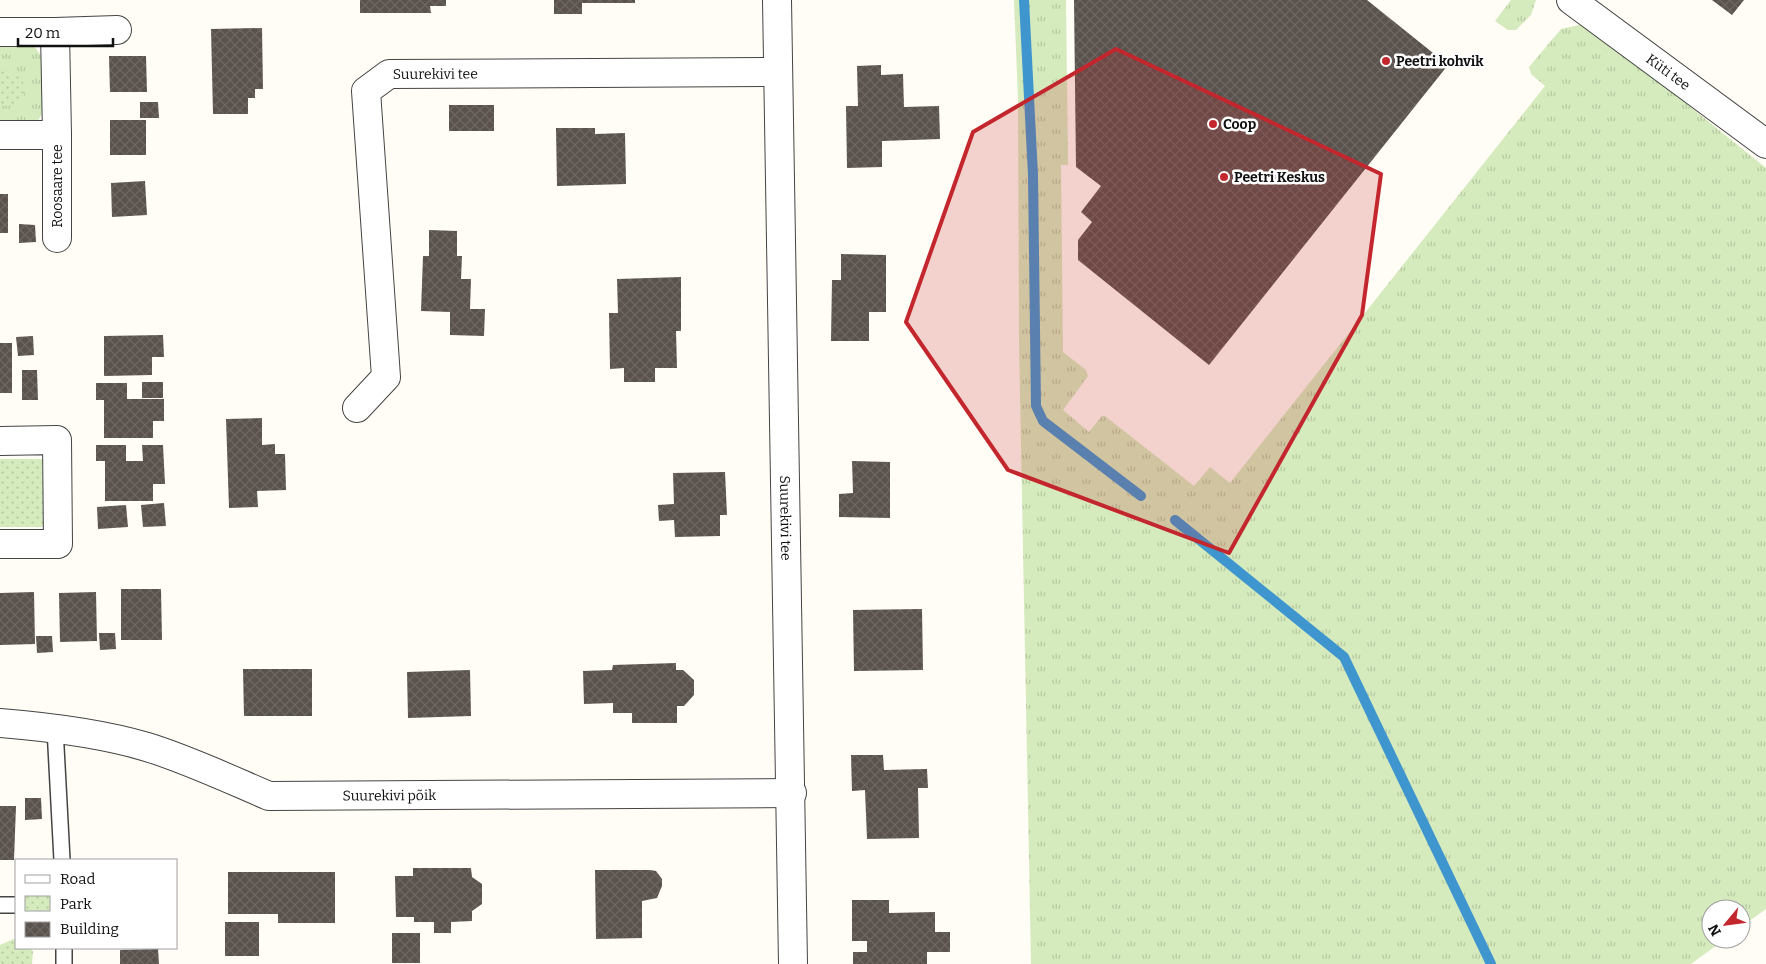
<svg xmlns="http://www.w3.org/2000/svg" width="1766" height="964" font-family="Bitter,serif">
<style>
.grass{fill:url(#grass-tufts)}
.park{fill:url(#park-dots)}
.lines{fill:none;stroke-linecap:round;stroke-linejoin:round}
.stream{stroke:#3f96cf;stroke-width:10}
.building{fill:url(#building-cross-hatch)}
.service-casing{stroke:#444;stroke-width:18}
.minor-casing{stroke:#444;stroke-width:30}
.service{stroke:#fff;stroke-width:15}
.minor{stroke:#fff;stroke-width:28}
.marked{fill:#c4262e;fill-opacity:0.2;stroke:#c4262e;stroke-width:4;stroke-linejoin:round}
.poi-dot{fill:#c4262e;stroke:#fff;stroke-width:2}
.labels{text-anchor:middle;stroke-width:5;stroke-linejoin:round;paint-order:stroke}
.poi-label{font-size:14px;font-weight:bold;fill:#111;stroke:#fff;text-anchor:start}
.street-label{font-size:14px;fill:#111;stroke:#fff}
</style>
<defs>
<pattern id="grass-tufts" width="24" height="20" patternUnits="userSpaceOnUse" patternTransform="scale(1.25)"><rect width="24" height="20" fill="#d5ebbd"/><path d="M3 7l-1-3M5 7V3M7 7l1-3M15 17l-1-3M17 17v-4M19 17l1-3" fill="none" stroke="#b6c8a1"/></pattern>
<pattern id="park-dots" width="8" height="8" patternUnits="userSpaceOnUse" patternTransform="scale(1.25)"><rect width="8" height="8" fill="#d5ebbd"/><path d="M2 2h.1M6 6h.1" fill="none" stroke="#b6c8a1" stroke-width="1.8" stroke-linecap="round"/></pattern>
<pattern id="building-cross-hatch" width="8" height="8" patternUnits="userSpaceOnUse" patternTransform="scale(1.25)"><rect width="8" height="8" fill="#5a524d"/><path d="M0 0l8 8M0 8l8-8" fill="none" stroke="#6d6662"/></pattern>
</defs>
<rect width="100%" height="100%" fill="#fffdf5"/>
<path class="grass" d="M1014,0H1066L1068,165H1061L1063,352L1086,370L1088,376L1063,410L1089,432L1102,416H1105L1194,486L1210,467L1230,483L1545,86L1531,74L1529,67L1561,29L1583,24L1605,38L1766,168V909L1741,927V909H1711V939H1725L1691,964H1031L1019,341L1018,99Z
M1511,0H1536L1531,15L1516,30H1508L1495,21Z
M0,43H27L34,46L42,57L44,111L35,125L0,128Z"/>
<path class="park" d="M0,68L5,74C25,72 30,91 19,105L0,106Z
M0,459H42L44,527H0Z
M16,938V948H29L33,951L32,964H0V945Z"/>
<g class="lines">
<path class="stream" d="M1024,0L1033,175L1036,406L1043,421L1141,496
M1175,520L1344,657L1491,964"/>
</g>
<path class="building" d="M360,0H446V6H430L431,13H360Z
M554,0H635V3H582V14H554Z
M1074,0H1367L1448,65L1209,365L1078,260V240L1092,222L1081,212L1101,186L1076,167Z
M1712,0H1744L1732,15Z
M262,28L263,89H255V98H248V114H213L211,29Z
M109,56H146L147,92H110Z
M881,65V75L903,74L904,107L939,106L940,139L882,141V167L847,168L846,106H858L857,66Z
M140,102H158L159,118H140Z
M449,105H494V131H449Z
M110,120H146V155H110Z
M556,128H595V134L625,133L626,184L557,186Z
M145,181L147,215L112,217L111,183Z
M0,194H8V233H0Z
M19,224L35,225L36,242L19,243Z
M429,230L457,231V256H462L461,279H471L470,309H485L484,336L450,335V312L421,311L423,256H429Z
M841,254L886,255V312H869V341H831L832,280H841Z
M681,277V331H676L677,368H655V382H624V368L610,369L609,313H618L617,279Z
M163,335L164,357H152V375L104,376V336Z
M33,336L34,355L18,356L16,337Z
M0,343H12V393H0Z
M22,370H37L38,400H22Z
M142,382H163V398H142Z
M96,383H127V399H164V421H153V438H104V400H96Z
M262,418V445L275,444V454H285L286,490L257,491L258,507L229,508L226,419Z
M96,445H126V461H143L142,445H163L165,484H153V501H105V461H96Z
M852,461L890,462V518L839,517V494L853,493Z
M725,472L727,515H720V536L675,537L674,520L659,521L658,505L674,504L673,473Z
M164,503L166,526L143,527L141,505Z
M126,505L128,527L98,529L97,507Z
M121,589H161L162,640H121Z
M34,592L35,644L0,645V593Z
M96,592L97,641L60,642L59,593Z
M922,609L923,670L854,671L853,610Z
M99,633H115L116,649L100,650Z
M36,636H52L53,652L37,653Z
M676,663V670H683L694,680V695L684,706H677V723H632V713H613V703L584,704L583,671L612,670L613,665Z
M243,669H312V716H244Z
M470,670L471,716L408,718L407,672Z
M851,755H883L884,770L927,769L928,788H918L919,838L867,839L865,790L852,791Z
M25,798H41L42,819L25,820Z
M0,806H16L14,860H0Z
M413,868H471L472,877L482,884V904L472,911V921L451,922V933H434V922H414V917H396L395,876H413Z
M595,870H650L656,871L662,879V886L657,898L642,901V938L596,939Z
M228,872H335V923H278V914H228Z
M852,900H889V913L935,912V932H950V952H927V964H853V952H867V941H852Z
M225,922H259V956H225Z
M392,933H420V963H392Z
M158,949L159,964H120V950Z"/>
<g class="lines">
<g class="service-casing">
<path id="service" d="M55,728L62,860
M0,905H16
M64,964V948"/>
</g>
<g class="minor-casing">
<g id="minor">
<path id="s1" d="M777,0L793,964"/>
<path id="s2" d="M1571,0L1766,144"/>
<path d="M0,32H55L57,135H0"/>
<path d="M55,32L117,30"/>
<path d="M57,135V238"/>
<path id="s3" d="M357,408L386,377L366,91L389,74L778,72"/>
<path d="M0,441L57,440L58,544H0"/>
<path id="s4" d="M0,723C49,727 100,733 147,747C189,760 229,779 269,796L792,793"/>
</g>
</g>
<use href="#service" class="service"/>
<use href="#minor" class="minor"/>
</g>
<path class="marked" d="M1116,49L1381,174L1362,315L1229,553L1008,470L906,322L973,132Z"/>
<g class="poi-dot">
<circle cx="1386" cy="61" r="5"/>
<circle cx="1213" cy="124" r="5"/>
<circle cx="1224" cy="177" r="5"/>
</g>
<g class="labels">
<g class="poi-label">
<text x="1396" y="66">Peetri kohvik</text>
<text x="1223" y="129">Coop</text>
<text x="1234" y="182">Peetri Keskus</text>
</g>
<g class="street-label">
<text dy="5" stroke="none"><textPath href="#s2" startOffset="121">Küti tee</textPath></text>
<text dy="5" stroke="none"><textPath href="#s3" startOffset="404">Suurekivi tee</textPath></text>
<text transform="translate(57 186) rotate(-90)" y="5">Roosaare tee</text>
<text dy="5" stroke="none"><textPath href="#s1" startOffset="518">Suurekivi tee</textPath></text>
<text dy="5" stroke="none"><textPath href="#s4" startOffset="401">Suurekivi põik</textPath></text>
</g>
</g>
<rect x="15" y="859" width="162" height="90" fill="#ffffff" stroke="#a0a0a0"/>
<rect x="25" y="875" width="25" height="8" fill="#ffffff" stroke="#a0a0a0"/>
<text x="60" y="884" font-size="15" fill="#111111">Road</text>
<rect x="25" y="896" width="25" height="15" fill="url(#park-dots)" stroke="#a0a0a0"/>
<text x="60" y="909" font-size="15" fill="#111111">Park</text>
<rect x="25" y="922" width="25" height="15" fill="url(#building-cross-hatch)" stroke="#a0a0a0"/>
<text x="60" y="934" font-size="15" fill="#111111">Building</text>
<g transform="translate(1726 924) rotate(241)"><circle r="24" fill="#ffffff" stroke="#a0a0a0"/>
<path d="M0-4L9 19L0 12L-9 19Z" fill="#c4262e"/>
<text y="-8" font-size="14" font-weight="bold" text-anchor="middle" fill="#111111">N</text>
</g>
<path d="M18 38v8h95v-8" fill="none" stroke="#111111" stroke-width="2.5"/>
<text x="25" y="38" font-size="15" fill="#111111" stroke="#ffffff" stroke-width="4" paint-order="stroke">20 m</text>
</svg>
